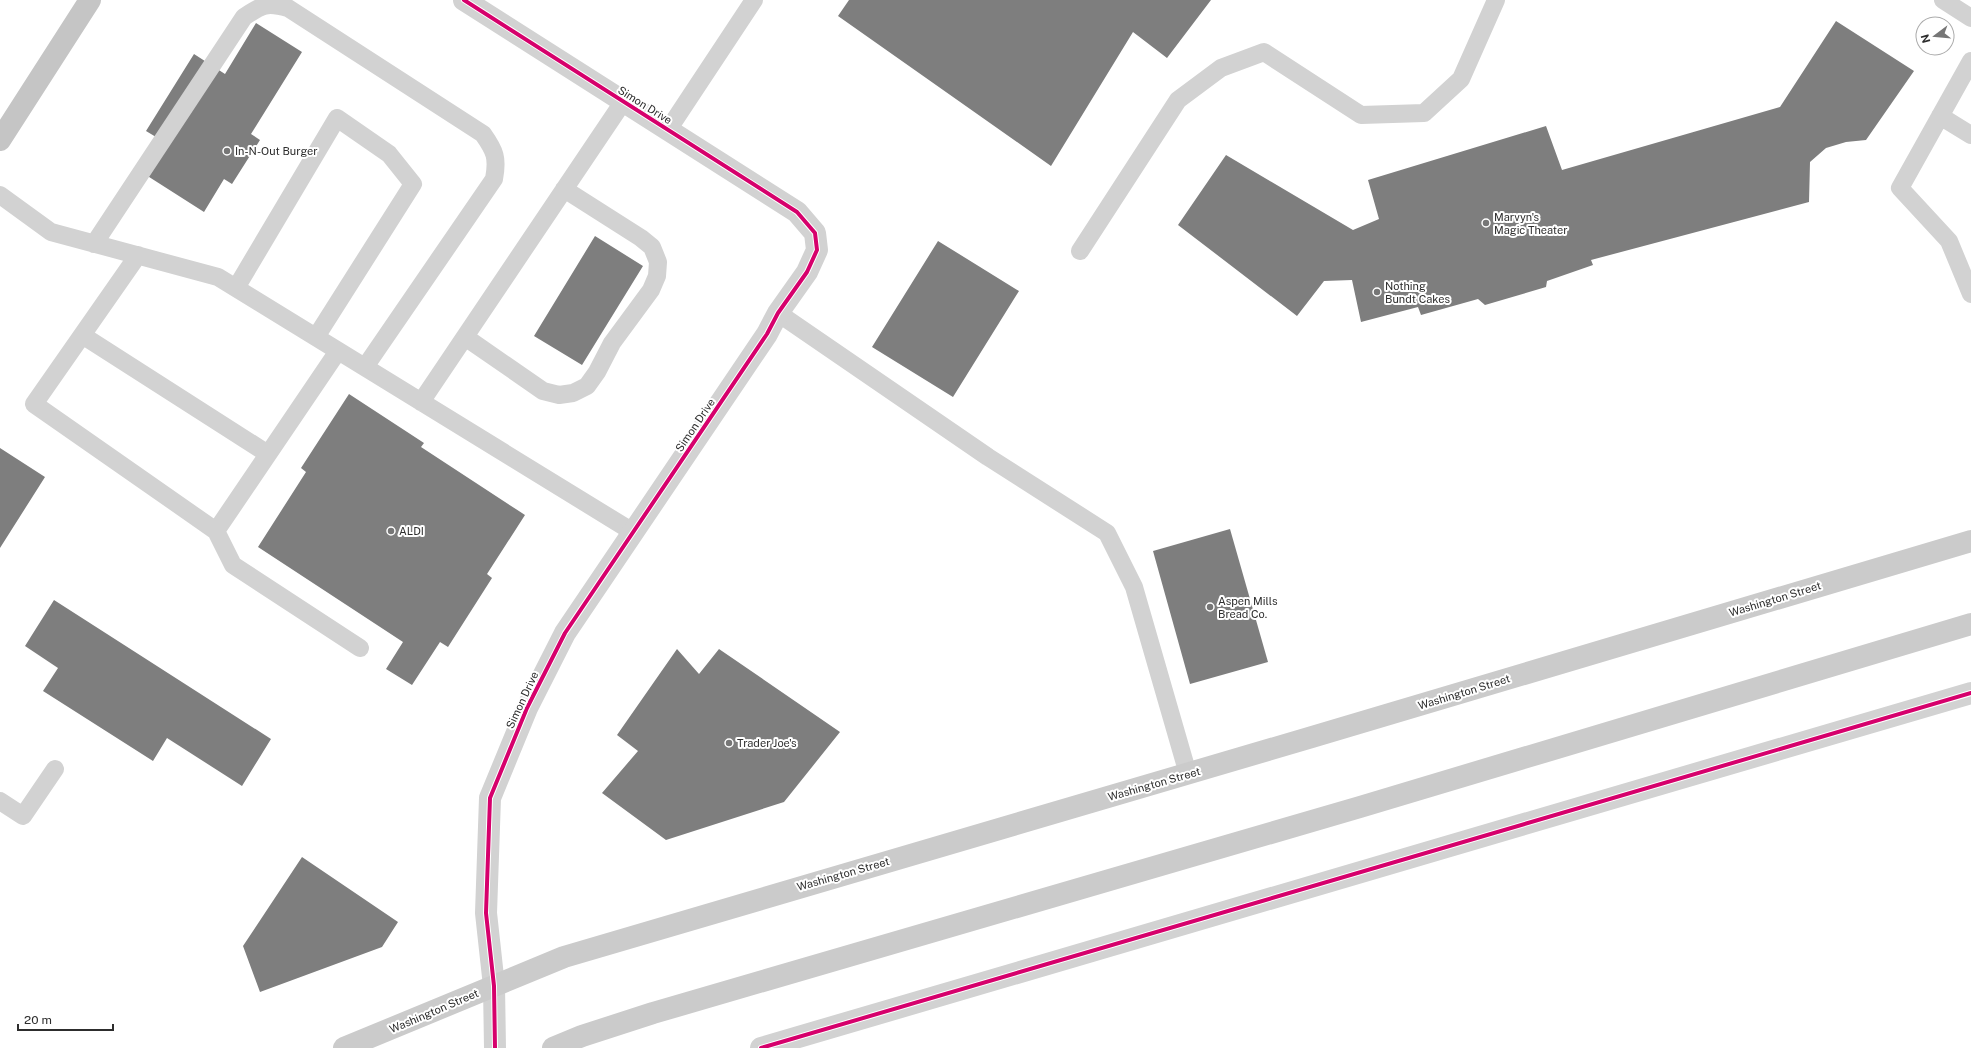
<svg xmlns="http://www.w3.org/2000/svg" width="1971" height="1048" font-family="'Public Sans',sans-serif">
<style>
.building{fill:#7e7e7e}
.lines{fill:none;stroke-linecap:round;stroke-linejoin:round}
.service{stroke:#d2d2d2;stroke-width:18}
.minor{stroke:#d2d2d2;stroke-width:22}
.secondary{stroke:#cbcbcb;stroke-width:22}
.primary{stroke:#c5c5c5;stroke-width:22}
.cycleway-casing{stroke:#fff;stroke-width:6}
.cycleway{stroke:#d6006c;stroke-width:4}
.poi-dot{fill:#767676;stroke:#fff;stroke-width:1.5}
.labels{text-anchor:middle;stroke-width:4;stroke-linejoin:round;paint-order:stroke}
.street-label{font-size:11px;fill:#2d2d2d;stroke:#fff}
.poi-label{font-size:11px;fill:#2d2d2d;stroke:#fff;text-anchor:start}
</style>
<rect width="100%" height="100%" fill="#fff"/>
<path class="building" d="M849,0H1211L1167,58L1133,32L1051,166L838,16Z
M1836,21L1914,71L1866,140L1846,142L1826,148L1810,162L1809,202L1591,260L1593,265L1547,281L1546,287L1485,305L1478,299L1421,315L1418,307L1361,322L1352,280L1324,281L1297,316L1178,225L1226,155L1353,230L1379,219L1368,180L1546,126L1562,170L1780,107Z
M256,23L302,52L251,134L260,140L232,184L224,179L204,212L146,175L166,143L146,131L194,54L225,74Z
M595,236L643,266L582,365L534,336Z
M938,241L1019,291L953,397L872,347Z
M349,394L424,443L421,447L525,515L487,574L492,578L448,647L440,642L412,685L386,669L403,642L258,547L306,472L301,468Z
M0,448L45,477L0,548Z
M1230,529L1268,662L1190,684L1153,551Z
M54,600L271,739L242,786L167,738L153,761L43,691L58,668L25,646Z
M677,649L699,674L719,649L840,732L784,802L666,840L602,793L638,751L617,735Z
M302,857L398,922L382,947L260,992L243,946Z"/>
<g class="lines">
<path class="service" d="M1943,0L1971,18
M1971,61L1900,188L1949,241L1971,294
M1940,116L1971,135
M668,130L754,0
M0,195L51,232L218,277L633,532
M94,244L244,17C262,5 266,2 288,8L483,134C495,151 498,158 494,179L365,367
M1080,251L1178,100L1221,68L1264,52L1361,115L1424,113L1461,79L1496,0
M138,255L34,404L216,531L338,351
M236,288L337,118L389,154L413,184L316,337
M778,313L988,457L1107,533L1134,587L1188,774
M82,335L268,454
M465,337L543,391L559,395L573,393L587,386L597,372L612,343L651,290L657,276L658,262L652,247L641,238L564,189
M421,402L623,102
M216,531L233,565L360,648
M0,801L23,816L55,769"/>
<path class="minor" d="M464,0L797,212L815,233L817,250L807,272L778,313L767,334L565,633L527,708L490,798L486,913L494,986L495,1048
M761,1048L1971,693"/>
<path class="secondary" d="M344,1048L564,957L1312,737L1971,541
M553,1048L582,1036L653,1013L1360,807L1971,624"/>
<path class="primary" d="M0,140L90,0"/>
<g class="cycleway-casing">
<path id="cycleway" d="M464,0L797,212L815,233L817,250L807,272L778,313L767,334L565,633L527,708L490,798L486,913L494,986L495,1048
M761,1048L1971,693"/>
</g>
<use href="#cycleway" class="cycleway"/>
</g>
<g class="poi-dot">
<circle cx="227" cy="151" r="4"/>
<circle cx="1486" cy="223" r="4"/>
<circle cx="1377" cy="292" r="4"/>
<circle cx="391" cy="531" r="4"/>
<circle cx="1210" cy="607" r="4"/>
<circle cx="729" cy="743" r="4"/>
</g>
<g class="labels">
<g class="street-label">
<text transform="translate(645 105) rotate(32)" y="4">Simon Drive</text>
<text transform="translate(695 425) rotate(-56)" y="4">Simon Drive</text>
<text transform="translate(1775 599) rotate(-17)" y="4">Washington Street</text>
<text transform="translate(1464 692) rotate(-17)" y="4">Washington Street</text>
<text transform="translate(522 700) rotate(-65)" y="4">Simon Drive</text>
<text transform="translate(1154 784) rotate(-16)" y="4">Washington Street</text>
<text transform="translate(843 874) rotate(-16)" y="4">Washington Street</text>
<text transform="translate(434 1011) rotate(-23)" y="4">Washington Street</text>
</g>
<g class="poi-label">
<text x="235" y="155">In-N-Out Burger</text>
<text x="1494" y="221">Marvyn's<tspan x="1494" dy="13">Magic Theater</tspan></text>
<text x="1385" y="290">Nothing<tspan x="1385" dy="13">Bundt Cakes</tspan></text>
<text x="399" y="535">ALDI</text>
<text x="1218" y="605">Aspen Mills<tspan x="1218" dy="13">Bread Co.</tspan></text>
<text x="737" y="747">Trader Joe's</text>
</g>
</g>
<g transform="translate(1935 36) rotate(254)"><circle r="19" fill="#ffffff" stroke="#ababab"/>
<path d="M0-3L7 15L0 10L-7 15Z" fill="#767676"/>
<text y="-6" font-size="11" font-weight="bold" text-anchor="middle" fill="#2d2d2d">N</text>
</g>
<path d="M18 1024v6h95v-6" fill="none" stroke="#2d2d2d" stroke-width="2"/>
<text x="24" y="1024" font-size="12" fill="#2d2d2d" stroke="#ffffff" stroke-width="3" paint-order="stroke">20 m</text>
</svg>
